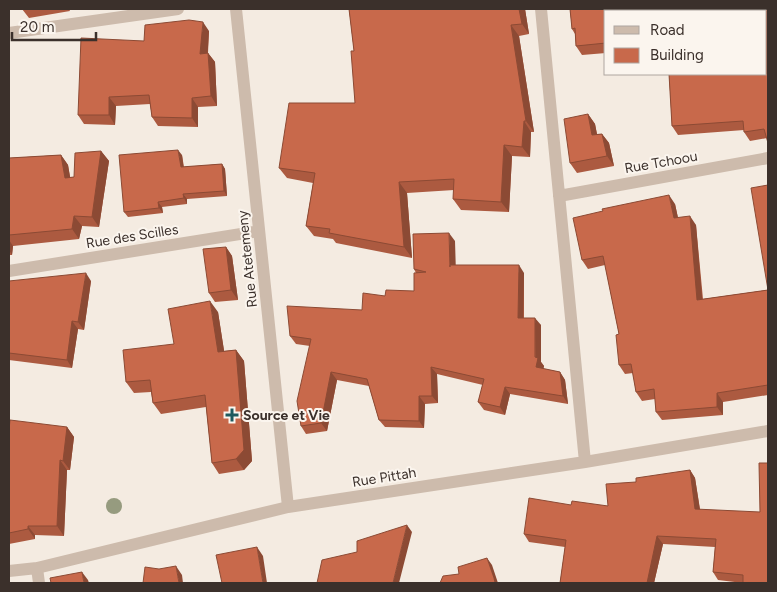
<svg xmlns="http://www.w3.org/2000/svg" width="777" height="592" font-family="Figtree,sans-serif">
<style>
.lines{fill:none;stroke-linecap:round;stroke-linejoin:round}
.street{stroke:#cdbbac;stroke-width:12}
.tree{fill:#969b7f}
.wall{fill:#ac5a40}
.shaded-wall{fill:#8c4a34}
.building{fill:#c8694b;stroke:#8c4a34}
.poi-dot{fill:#1f5a5e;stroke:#fbf5ee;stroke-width:2}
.labels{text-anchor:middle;stroke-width:4;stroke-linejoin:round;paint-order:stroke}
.street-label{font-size:14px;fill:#3b302b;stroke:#fbf5ee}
.poi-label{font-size:14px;font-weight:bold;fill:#3b302b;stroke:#fbf5ee;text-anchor:start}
</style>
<rect width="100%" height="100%" fill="#f4ebe1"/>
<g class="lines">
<path class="street" d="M236,9L288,507
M541,9L585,462
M9,33L178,9
M559,196L768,158
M9,271L259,231
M37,568L39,583
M9,571L37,568L288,507L585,462L768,431"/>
</g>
<circle class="tree" cx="114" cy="506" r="8"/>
<path class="wall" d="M22,9H69L70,11L29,18Z
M349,9H525L529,34L519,36L534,132H531L530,157L512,156L509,212L461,210L453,199L454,190L407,193L412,258L336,243L333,239L314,236L306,226L313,183L287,178L279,168L355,103L354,51Z
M570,9H768V143L767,138L750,141L744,132V130L678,135L672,126L669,74H766V11H606V53L582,55L576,46L575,34L572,29Z
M209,31L208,53L215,62L217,106L198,107V127L158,126L152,117L150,104L116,106L115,125L84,124L78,115L144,41Z
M588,114L595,124L597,134H602L609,143L614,166L577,173L570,163Z
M101,151L109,161L99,227L82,226L79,239L13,246L12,255H9V158L61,155L68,165L70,177H74Z
M182,155L184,167L222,164L225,169L227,196L187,199V204L162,207L163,213L128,217L124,212Z
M768,185V395L723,402V415L662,420L656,412L655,399L642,401L636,392L633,373L625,374L619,365V334L605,265L588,269L582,260L675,204L678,218L696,225L703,299L768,290Z
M455,241V265L524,273V318L541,325V362L544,366L543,369L560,372L565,380L568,404L510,394L505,415L484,410L478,402L483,385L437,374L438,403L425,404L424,428L385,427L379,420L369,386L337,380L327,431L306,434L301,426L310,346L296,344L290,336L362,310L385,296L414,291L416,273L414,269Z
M226,247L232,256L238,300L215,302L209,293Z
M9,281H91L84,330L78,329L72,368L9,360Z
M218,312L224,351L236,350L244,361L252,461L244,470L219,474L212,463L206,407L161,414L153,403L151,392L134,393L126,382L174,344Z
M67,427L74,437L70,470H67L64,536L35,535V539L9,544V430Z
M690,470L695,478L700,509L768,583H743L718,580L713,572L715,547L663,544L654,583H560L565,547L529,542L524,534L571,505L608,506L636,482Z"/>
<path class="shaded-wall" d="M519,9H525L529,34L522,24Z
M203,22L209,31L207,63L200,54Z
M511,25L519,36L534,132L526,121Z
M208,53L215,62L217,106L211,96Z
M109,97L116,106L115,125L109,115Z
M192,98L198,107V127L192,118Z
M588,114L595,124L599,145L592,135Z
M524,121L531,132L530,157L522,147Z
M602,134L609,143L614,166L607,156Z
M504,145L512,156L509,212L501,202Z
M178,150L182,155L184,172L181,167Z
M101,151L109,161L99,227L92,217Z
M61,155L68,165L72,188L65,178Z
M222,164L225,169L227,196L224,191Z
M399,182L407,193L412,258L404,247Z
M183,194L187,199V204L184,198Z
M669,195L675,204L680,227L674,218Z
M158,202L162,207L163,213L159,208Z
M74,216L82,226L79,239L72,229Z
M690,216L696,225L703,309L697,300Z
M449,233L455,241L456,274L450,267Z
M9,240L13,246L12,255L9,250Z
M226,247L232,256L238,300L231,290Z
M519,265L524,273L523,325L518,318Z
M86,273L91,281L84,330L78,322Z
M210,301L218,312L226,363L218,352Z
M535,318L541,325V362L544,366L542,375L536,367Z
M72,321L78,329L72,368L67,360Z
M236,350L244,361L252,461L244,470L236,459Z
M431,367L437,374L438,403L432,396Z
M331,372L337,380L327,431L321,423Z
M560,372L565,380L568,404L563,396Z
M505,387L510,394L505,415L500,407Z
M717,393L723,402V415L717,407Z
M419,396L425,404L424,428L419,421Z
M67,427L74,437L70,470L63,461Z
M60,460L67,470L64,536L57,526Z
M690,470L695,478L701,517L695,509Z
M407,525L412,532L399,583H393Z
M28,526L35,535V539L28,529Z
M657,536L663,544L654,583H647Z
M257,547L263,556L267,583H263Z
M487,558L492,565L498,583H495Z
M176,566L182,575L183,583H179Z
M82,572L88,580L89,583H84Z"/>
<path class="building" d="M349,9H519L522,24L511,25L526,121H524L522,147L504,145L501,202L453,199L454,179L399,182L404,247L329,233L330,229L306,226L315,173L279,168L289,103H355L351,51H354Z
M570,9H768V143L764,129L744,132L743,121L672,126L669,74H766V11H606V43L576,46L575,28L572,29Z
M189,20L203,22L200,54L208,53L211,96L192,98V118L152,117L149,95L109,97V115H78L81,38L144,41L145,25Z
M588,114L592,135L602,134L607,156L570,163L564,119Z
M178,150L181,167L222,164L224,191L183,194L184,198L158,202L159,208L124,212L119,155Z
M101,151L92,217L74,216L72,229L9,235V158L61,155L65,178L74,177L75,153Z
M768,185V385L717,393V407L656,412L654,389L636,392L631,364L619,365L616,335L619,334L603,256L582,260L573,218L603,211L602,209L669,195L674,218L690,216L697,300L768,290L751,188Z
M449,233L450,267V265H519L518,318H535V357L538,358L536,367L560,372L563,396L505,387L500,407L478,402L484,379L431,367L432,396H419V421L379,420L367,379L331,372L321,423L301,426L297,401L311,339L290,336L287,306L362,310L363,293L385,296L386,290L414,291V273L426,272L414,269L413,234Z
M226,247L231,290L209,293L203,249Z
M86,273L78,322L72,321L67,360L9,353V281Z
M210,301L218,352L236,350L244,450L236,459L212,463L205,395L153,403L150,380L126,382L123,350L174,344L168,309Z
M10,420L67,427L63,461L60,460L57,526H28V529L9,533V430Z
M759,463H768V583H743V575L713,572L716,539L657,536L647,583H560L566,540L524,534L529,498L571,505L572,501L608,506L606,484L636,482V478L690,470L695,509L760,512Z
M407,525L393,583H317L322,560L357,552V541Z
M257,547L263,583H222L216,555Z
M487,558L494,578L495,583H440L443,576L459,574L458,567Z
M176,566L179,583H143L145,567L159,569Z
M82,572L84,583H51L50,578Z"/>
<path class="poi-dot" d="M229.5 407.5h5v5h5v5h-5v5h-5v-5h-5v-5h5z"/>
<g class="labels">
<g class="street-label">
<text transform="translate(661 162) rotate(-10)" y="5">Rue Tchoou</text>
<text transform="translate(132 236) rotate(-9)" y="5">Rue des Scilles</text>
<text transform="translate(247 259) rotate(-96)" y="5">Rue Atetemeny</text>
<text transform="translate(384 477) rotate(-9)" y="5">Rue Pittah</text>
</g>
<g class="poi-label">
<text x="243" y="420">Source et Vie</text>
</g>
</g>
<rect width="777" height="592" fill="none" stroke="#3b302b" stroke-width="20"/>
<rect x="604" y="10" width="162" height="65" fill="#fbf5ee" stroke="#aea6a0"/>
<rect x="614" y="26" width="25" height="8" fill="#cdbbac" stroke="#aea6a0"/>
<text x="650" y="35" font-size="15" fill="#3b302b">Road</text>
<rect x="614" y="48" width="25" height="15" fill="#c8694b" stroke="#aea6a0"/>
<text x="650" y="60" font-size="15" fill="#3b302b">Building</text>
<path d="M12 32v8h84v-8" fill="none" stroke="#3b302b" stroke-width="2.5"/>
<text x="20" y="32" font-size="15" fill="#3b302b" stroke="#fbf5ee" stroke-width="4" paint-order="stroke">20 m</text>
</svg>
